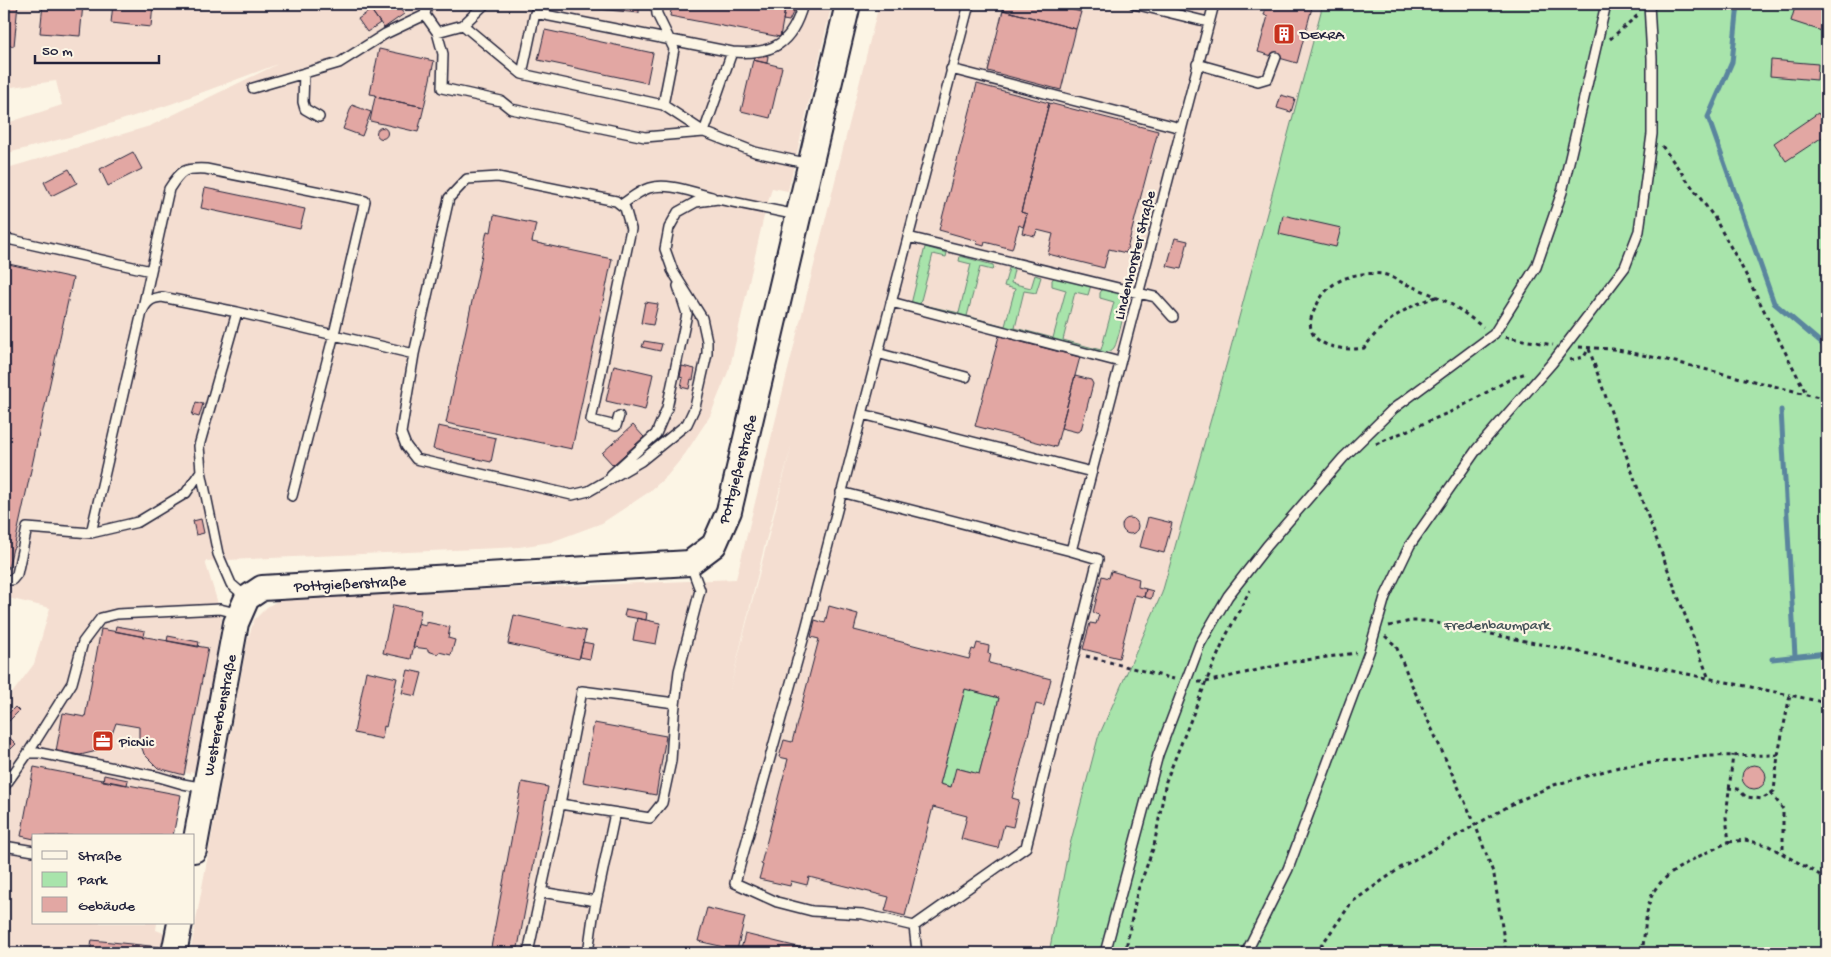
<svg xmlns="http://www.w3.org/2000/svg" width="1831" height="957" font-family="'Gochi Hand',sans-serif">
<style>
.built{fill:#f4ded1;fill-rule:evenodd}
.green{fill:#a8e4ab;stroke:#658373}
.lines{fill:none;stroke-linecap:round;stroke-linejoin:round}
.stream{stroke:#5a859e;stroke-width:5}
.building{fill:#e2a7a3;stroke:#22223b;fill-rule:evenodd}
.lane-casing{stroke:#22223b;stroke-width:12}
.secondary-casing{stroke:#22223b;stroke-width:28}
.path{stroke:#22223b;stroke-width:3;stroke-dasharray:4 4;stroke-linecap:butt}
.lane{stroke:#fcf5e5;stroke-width:9}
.secondary{stroke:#fcf5e5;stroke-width:24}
.labels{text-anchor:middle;stroke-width:4.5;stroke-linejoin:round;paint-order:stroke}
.poi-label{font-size:15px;fill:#22223b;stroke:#fcf5e5;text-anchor:start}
.street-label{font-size:15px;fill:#22223b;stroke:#fcf5e5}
.park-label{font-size:15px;fill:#445257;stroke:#fcf5e5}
</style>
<rect width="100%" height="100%" fill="#fcf5e5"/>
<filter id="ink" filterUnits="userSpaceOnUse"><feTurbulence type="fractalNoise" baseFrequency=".02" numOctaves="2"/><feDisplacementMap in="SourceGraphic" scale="10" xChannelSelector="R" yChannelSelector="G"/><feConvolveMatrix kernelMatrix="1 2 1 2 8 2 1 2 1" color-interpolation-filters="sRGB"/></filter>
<g filter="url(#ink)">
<path class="built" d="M4,4H832L788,191L772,188L763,220L730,367L710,416L685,454L667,476L649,492L602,523L551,542L519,547L205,561L222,617L197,773L190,772V774L185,773L173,836H34V923H157L156,930L166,934L163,953H4V704L34,664L50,608L4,597V169L150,126L278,64L171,104L69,137L4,154V124L62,105L56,81L4,88Z
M879,4H1324L1227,362L1162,593L1098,738L1068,852L1050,953H190L247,642L254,620L267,607L282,598L736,579ZM792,444L730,689L765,544Z"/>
<path class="green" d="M1323,4H1827V953H1049L1068,852L1098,738L1162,593L1227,362Z
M925,247L947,253L946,257L933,254L920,304L959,313L971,264L959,261L960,256L993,265L994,268L992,270L980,267L967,316L1005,326L1015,289L1004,286L1009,268L1014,270L1011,283L1031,288L1035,275L1041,277L1036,293L1024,291L1015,328L1053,338L1066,290L1052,286V280L1055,276L1091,285L1088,295L1075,292L1063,340L1101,350L1114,302L1100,298V293L1103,288C1110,290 1120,291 1124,298C1127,305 1118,339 1115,346C1112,352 1107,352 1101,353L911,304Z
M965,689L999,698L979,774L957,768L951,787L940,784Z"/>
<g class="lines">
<path class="stream" d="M1738,4L1732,62L1708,117L1774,303L1827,348
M1781,410L1795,656
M1772,659L1827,653"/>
</g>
<path class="building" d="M4,4H18L14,46L4,45Z
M43,4H83L80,36L40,33Z
M113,4H153L151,27L111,23Z
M380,4H398L402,8L400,9L404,14L384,28L371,10Z
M546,4H639V13L567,6H546Z
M672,4H786L780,37L670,16Z
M786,4H797L789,21L783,20Z
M1005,4H1050L1081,12L1076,29L1003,10Z
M1267,4H1313L1297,63L1258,52L1268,16L1264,15Z
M1796,4H1811L1827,8V23L1825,32L1791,21Z
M371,10L380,23L367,32L358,19Z
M1003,10L1076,29L1061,90L988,71Z
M545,30L653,53L647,83L538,60Z
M379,49L434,61L424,107L375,97L376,95L370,94Z
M755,53L768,56L767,63L753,60Z
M753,60L782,67L770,118L741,111Z
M1771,60L1818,64L1817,80L1770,76Z
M977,84L1049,103L1021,212L1027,214L1023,227L1019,225L1012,249L985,242L984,246L977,244L978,241L939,230Z
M1281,95L1295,99L1291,112L1277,108Z
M375,97L424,107L418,132L370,121Z
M1049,103L1158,131L1126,253L1109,249L1104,268L1048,254L1053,234L1037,230L1035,236L1022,233L1027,214L1021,212Z
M352,105L371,112L362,136L343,129Z
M1818,113L1827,128V134L1786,161L1774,143Z
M376.5 133a5.5 5.5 0 1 1 11 0a5.5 5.5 0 1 1-11 0Z
M133,152L142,169L108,186L100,169Z
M69,169L77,183L51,196L44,182Z
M205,188L305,209L300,229L201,208Z
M494,215L536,224L532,242L612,259L572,449L446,423L487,231L491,232Z
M1283,215L1341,228L1336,247L1279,234Z
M1175,238L1188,241L1181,269L1167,266Z
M4,263L73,278L14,548H13L8,569L4,568Z
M645,302L658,304L653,325L641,323Z
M999,336L1080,357L1056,447L975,426Z
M644,341L662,344L660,351L642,347Z
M614,365L653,374L645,410L606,401Z
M682,366L695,369L693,380L691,379L689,389L681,387L683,378L680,377Z
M1075,376L1091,380L1093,384L1081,430L1077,432L1061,428Z
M196,402L203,404L199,417L192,415Z
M633,425L644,437L613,465L602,453Z
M438,426L496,438L491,462L433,449Z
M1148,517L1172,523L1164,553L1140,547Z
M1122 526a8 8 0 1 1 16 0a8 8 0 1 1-16 0Z
M201,519L204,533L196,535L193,521Z
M1111,571L1139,579L1138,587L1146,589L1144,597L1135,595L1119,658L1083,649L1090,623L1096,624L1099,615L1093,613L1102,576L1109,578Z
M1146,589L1153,591L1151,599L1144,597Z
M393,605L421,610L411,659L383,653Z
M829,606L858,614L854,630L969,659L972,649L975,650L977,643L989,646L988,653L991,654L989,663L1051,679L1044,706L1036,704L1012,798L1019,800L1013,827L1004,825L998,848L961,839L967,816L933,807L905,916L885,911L889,897L809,877L807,885L791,881L790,886L759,879L763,865L761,864L788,759L779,757L784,740L792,742L819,639L811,637L815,620L825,623ZM965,689L999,698L979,774L956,768L951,787L940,784Z
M626,609L647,613L646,620L624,616Z
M514,615L586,631L579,659L508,644Z
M637,618L660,623L656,644L633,640Z
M426,622L450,627L448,638L455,640L451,655L439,652L438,654L434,653L428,651V649L413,647L418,624L426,626Z
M116,626L145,631L144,637L115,631Z
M101,629L208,648L184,775L158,768L144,754L139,739V727L116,723L111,737L102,748L93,752L80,755L56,751L63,713L85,717Z
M168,636L199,642L198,647L167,641Z
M583,642L593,644L590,659L580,657Z
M408,670L422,673L416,696L402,693Z
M366,671L397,678L386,727L384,726L382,739L354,733Z
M15,707L19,711L4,726V718Z
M594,723L666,736L656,795L583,782Z
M5,733L16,744L11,749L4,742V735Z
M1742 777a12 12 0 1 1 24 0a12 12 0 1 1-24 0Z
M34,767L181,795L173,836H34V839L21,836Z
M104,775L128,780L127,785L103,781Z
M522,782L548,787L517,953H490Z
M707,908L745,917L737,950L698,941Z
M745,934L798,947L797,953H740Z
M92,940L160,947L159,953H90Z"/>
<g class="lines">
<g class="lane-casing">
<path id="lane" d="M656,4L657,14L674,49L663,105L704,132L755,152L810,164
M969,4L806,629L735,883L777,902L812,911L863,914L914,926L1026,847L1098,559L1071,551
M1134,4L1208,22
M425,15L427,4
M463,25L485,4
M437,32L463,25L522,74L663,105
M732,52C773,55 792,44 803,4
M1197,64L1258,81L1268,78L1276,57
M951,69L1181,128
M304,73L303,102L305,109L319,117
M253,88L339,63L385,34L425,15L437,32L443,54L442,88L501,101L511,109L645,137L704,132L732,52L535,13L522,74
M621,205C630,199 639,191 649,188C669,182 693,193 712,197
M908,237L1155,297L1173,317
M4,239L12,240L151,271
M674,274L665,249L669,228L678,212L696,202L718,199L797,215
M891,302L1120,362
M142,312L169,189C181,170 184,168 206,169L365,201L334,334L292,496
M877,353L966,377
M414,354L401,433L406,446L416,459L572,495L589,491L641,461L687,424L695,407L707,354V341L702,318L672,270
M862,414L1092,472
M201,471L186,493L138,522L91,533L142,312C146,302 151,298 162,297L237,312
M611,475L656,434L667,408L687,314L678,286
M841,492L1071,551L1214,4
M4,580H12L17,574L27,528L91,533
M247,598L231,584L218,554L201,471L199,446L237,312L414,354L449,198L467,179L498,177L616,201L625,208L631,229L591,420L616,426L619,416
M675,703L582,691L560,804L650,818L662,803L671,761L674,714L679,671L700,590L690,563
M28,753L72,683L83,642L101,618L117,614L220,609L240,614
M4,787L28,753H40L159,777L183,784L205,788
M4,846L34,851
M541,892L596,901
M914,926L917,953
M528,953L560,804
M588,953L593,917L615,813
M1105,953L1158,755L1200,644L1228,596L1267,546L1343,458L1393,409L1494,334L1536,267L1562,192L1606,4
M1246,953L1288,869L1369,652L1385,597L1410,545L1477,449L1552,363L1625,267L1639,231L1652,134V58L1649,4"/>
</g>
<g class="secondary-casing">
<path id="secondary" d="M194,850L236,623L247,598L262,588L690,563L714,545L729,511L848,4
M174,953L180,923"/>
</g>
<path class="path" d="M1610,39L1638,15
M1662,146L1714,217L1744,271L1806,393
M1436,297C1403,308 1385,320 1364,348C1348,351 1315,348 1311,329C1309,321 1312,314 1316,307C1327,280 1354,271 1382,274C1389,275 1397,280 1403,283C1418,289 1435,295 1449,303C1461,310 1472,319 1483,327
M1505,337L1553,345
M1579,347L1613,349L1667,360L1827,399
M1589,349L1644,506L1709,679
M1570,360L1584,357L1589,348
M1376,444L1457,409L1512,378L1526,373
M1389,626L1411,621H1427L1790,695
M1385,636L1396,646L1411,683L1475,824L1494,875L1506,953
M1086,656L1174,679
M1198,682H1206L1292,662L1356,653
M1728,788L1738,789L1746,797L1762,799L1774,791L1778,755L1790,695L1827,703
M1771,793L1783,809V854
M1729,842L1745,840L1767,845L1827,879
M1125,953L1137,893L1154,846L1166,781L1206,682L1227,634L1250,590
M1316,953L1352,902L1403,866L1516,802L1554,785L1619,767L1709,756L1778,755
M1642,953C1645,936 1645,908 1653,893C1664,871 1707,852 1729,842L1726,817L1733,755"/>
<use href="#lane" class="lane"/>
<use href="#secondary" class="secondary"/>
</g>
</g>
<defs>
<g id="building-square" transform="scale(1.125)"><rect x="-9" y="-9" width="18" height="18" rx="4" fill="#c8321e" stroke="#fcf5e5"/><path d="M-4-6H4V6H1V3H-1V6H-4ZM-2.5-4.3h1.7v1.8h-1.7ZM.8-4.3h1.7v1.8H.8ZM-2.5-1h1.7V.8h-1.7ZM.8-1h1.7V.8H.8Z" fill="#fff"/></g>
<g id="office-square" transform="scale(1.125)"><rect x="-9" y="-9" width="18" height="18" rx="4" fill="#c8321e" stroke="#fcf5e5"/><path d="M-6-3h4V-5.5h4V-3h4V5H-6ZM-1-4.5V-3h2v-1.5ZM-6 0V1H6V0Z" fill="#fff"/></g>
</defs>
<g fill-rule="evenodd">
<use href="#building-square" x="1284" y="34"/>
<use href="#office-square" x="103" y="741"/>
</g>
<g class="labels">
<g class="poi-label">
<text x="1300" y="39">DEKRA</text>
<text x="119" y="746">PicNic</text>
</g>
<g class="street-label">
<text transform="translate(1134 255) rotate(-76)" y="5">Lindenhorster Straße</text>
<text transform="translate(737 469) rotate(-75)" y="5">Pottgießerstraße</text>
<text transform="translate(350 583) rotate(-3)" y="5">Pottgießerstraße</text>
<text transform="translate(219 715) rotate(-79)" y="5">Westererbenstraße</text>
</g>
<g class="park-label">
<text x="1497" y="629">Fredenbaumpark</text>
</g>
</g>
<rect width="1831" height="957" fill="none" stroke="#fcf5e5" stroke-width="20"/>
<rect x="10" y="10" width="1811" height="937" fill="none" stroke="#22223b" stroke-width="2" filter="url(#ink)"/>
<rect x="32" y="834" width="162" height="90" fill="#fcf5e5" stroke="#a5a1a1"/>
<rect x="42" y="851" width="25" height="8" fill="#fcf5e5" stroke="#a5a1a1"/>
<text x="78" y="860" font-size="15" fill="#22223b">Straße</text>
<rect x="42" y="872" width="25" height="15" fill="#a8e4ab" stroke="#a5a1a1"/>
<text x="78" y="884" font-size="15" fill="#22223b">Park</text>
<rect x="42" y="897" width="25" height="15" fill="#e2a7a3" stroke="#a5a1a1"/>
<text x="78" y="910" font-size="15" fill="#22223b">Gebäude</text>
<path d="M35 55v8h124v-8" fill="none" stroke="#22223b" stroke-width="2.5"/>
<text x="42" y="55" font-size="15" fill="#22223b" stroke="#fcf5e5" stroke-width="4" paint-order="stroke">50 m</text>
</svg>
